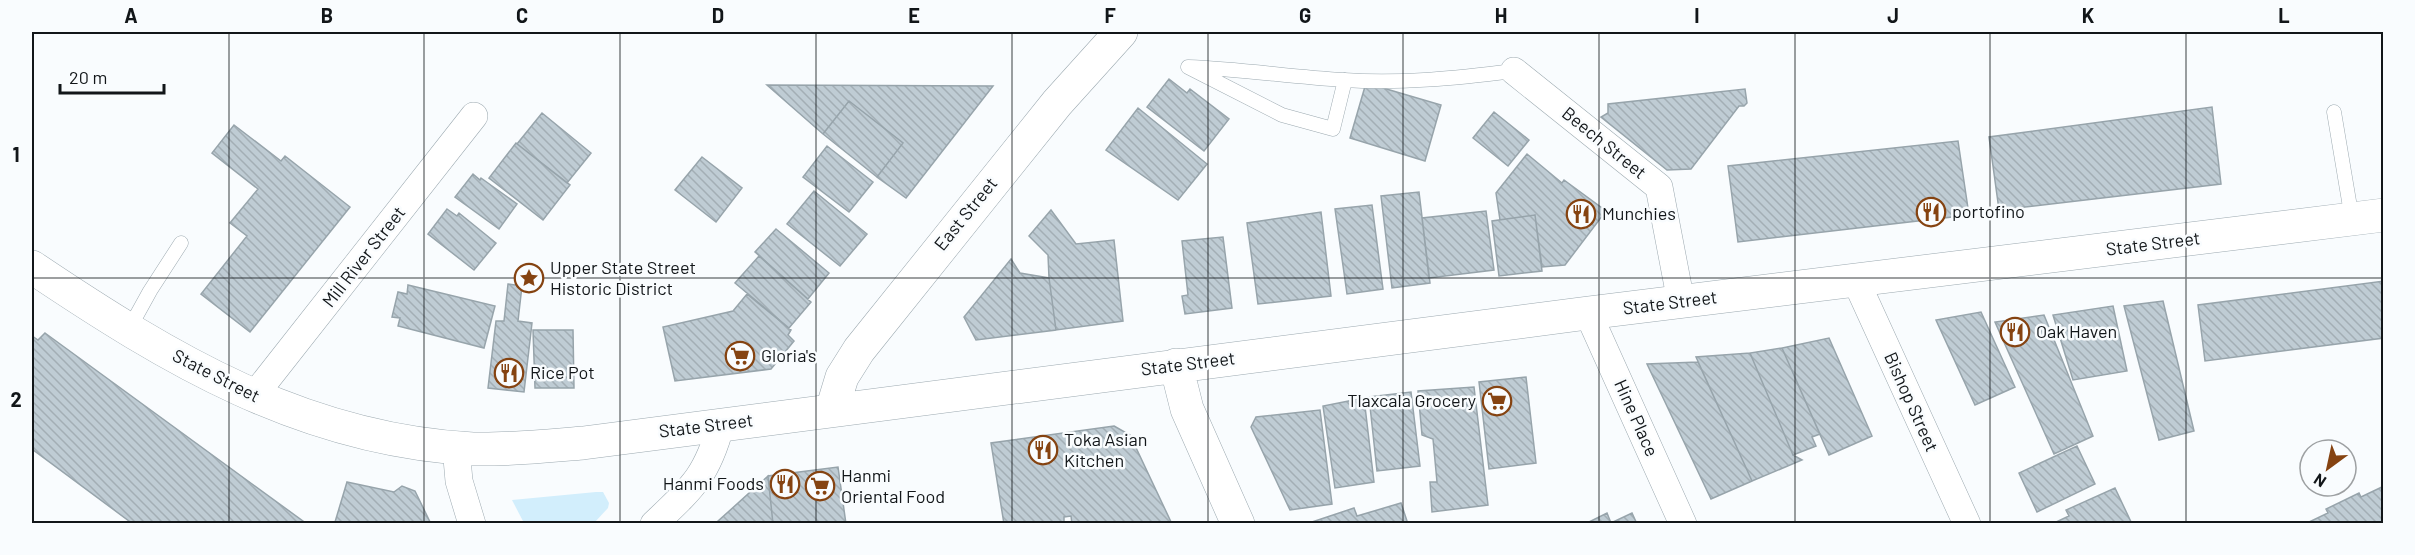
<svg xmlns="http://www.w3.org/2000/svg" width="2415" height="555" font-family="Barlow,sans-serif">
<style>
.green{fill:#d2eefc}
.building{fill:url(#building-back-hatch);stroke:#97a4ab;stroke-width:1.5}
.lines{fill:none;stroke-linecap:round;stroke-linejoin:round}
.lane-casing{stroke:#9ca9b0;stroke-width:15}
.street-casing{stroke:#9ca9b0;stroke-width:28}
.secondary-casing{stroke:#9ca9b0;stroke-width:34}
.lane{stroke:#fff;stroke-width:14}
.street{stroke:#fff;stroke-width:27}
.secondary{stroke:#fff;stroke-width:33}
.grid{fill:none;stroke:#121619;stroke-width:1.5;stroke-opacity:0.55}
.labels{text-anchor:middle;stroke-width:5;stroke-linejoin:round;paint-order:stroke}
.street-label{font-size:18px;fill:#121619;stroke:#f9fcfe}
.poi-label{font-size:18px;fill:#121619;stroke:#f9fcfe;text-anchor:start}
.neatline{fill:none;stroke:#121619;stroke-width:2}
.grid-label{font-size:20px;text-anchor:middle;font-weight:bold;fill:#121619}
</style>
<defs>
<pattern id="building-back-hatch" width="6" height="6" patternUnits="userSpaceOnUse" patternTransform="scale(1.5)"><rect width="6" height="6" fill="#bfccd4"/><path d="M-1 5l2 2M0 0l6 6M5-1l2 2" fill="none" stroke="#a3aeb5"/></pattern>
</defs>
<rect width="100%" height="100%" fill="#f9fcfe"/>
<path class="green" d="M596,492H603L609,503L608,508L594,523H524L512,500Z"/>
<path class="building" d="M1169,79L1187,93L1190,89L1229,119L1204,151L1147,107Z
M1366,83L1441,105L1425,161L1350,138Z
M767,85L993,86L906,198L877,177L903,143L849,101L823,134Z
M1745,89L1747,103L1744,106H1739L1691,169L1667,170L1601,117L1608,113V104Z
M849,101L903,143L877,177L823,134Z
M2212,107L2221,184L1999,210L1989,137Z
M1138,108L1207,164L1178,200L1106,150Z
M1494,112L1529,140L1508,166L1473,138Z
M542,113L591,153L567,183L517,144Z
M234,125L281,161L285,156L350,207L250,332L201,294L247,236L230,223L258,189L212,153Z
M1958,141L1969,215L1738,242L1728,166Z
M516,143L570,185L543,220L489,178Z
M827,146L873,182L849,212L803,177Z
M1527,154L1562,183L1564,180L1606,211L1565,265L1542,267L1535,215L1500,220L1496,193Z
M702,157L742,188L716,222L675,190Z
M473,174L480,180L481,178L517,204L499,229L455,197Z
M814,191L867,234L840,266L787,224Z
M1419,192L1430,283L1392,288L1381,196Z
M1372,205L1383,289L1347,294L1335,209Z
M447,209L457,216L459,213L496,243L474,270L428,234Z
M1051,210L1076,244L1114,240L1123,321L1056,330L1049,278L1048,255L1029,236Z
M1486,211L1494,270L1429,278L1422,218Z
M1321,212L1331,296L1258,304L1247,223Z
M1535,215L1542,271L1499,276L1492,221Z
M776,229L829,273L808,299L755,252Z
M1223,237L1232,308L1185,314L1182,296L1188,295L1182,241Z
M759,256L811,302L789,328L735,283Z
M1011,259L1020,273L1049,278L1056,330L976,340L964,317Z
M2384,281V338L2205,361L2198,305Z
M508,284L522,286L518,321L532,323L524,392L488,388L496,321H504Z
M408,285L495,306L484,348L398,326L400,318L392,317L398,292L407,294Z
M747,294L791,330L788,335L794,341L771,369L675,381L663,327L733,311Z
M2163,301L2194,431L2159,440L2124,306Z
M2113,306L2127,371L2073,380L2053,315Z
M1981,312L2015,387L1975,405L1936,320Z
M2044,315L2093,436L2054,454L1995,322Z
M533,330H573L574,388H535Z
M45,333L307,524H133L32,449V336L38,340Z
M1829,338L1872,436L1829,455L1782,348Z
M1782,348L1820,434L1812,437L1816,446L1793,455L1750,353Z
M1750,353L1793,455L1802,460L1752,481L1696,357Z
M1698,362L1752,481L1711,499L1647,364Z
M1526,377L1536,463L1489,469L1479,382Z
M1474,387L1488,505L1432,512L1430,482H1437L1433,439L1422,435L1418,391Z
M1411,392L1420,466L1377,471L1369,397Z
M1364,398L1374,482L1335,488L1323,406Z
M1320,410L1332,504L1290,510L1251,427L1256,417Z
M1114,426L1130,435L1172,524H1072L1071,516L1064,517V524H1004L991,443Z
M2077,446L2095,484L2037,512L2019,473Z
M838,467L846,524H773L768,476Z
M768,476L773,524H718L717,522Z
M347,482L394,492L402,486L415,491L431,524L335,522Z
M2384,486V524H2305L2328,513L2326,509L2359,493L2361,497Z
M2115,488L2132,524H2052L2069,516L2066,510Z
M1401,503L1408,524H1306L1354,508L1357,516Z
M1607,513L1611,523L1632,513L1637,524H1585Z"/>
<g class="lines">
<g class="lane-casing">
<path id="lane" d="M1345,80L1333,129L1282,115L1188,67C1241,69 1292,77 1344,80C1401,84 1457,78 1514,71
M2334,112L2352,219
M129,329L150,291L181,243"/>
</g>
<g class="street-casing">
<path id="street" d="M1514,71L1659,187L1681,302
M1856,281L1967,524
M1588,313L1683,524
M253,397L474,116
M456,447L459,481L472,524
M654,524C692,488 707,476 721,424"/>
</g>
<g class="secondary-casing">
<path id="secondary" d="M32,267C169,359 303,440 473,449C510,450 546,446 583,443L1588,313L2384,215
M1176,365L1187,409L1238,524
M832,410L842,377L859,350L1057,103L1121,32"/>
</g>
<use href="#lane" class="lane"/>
<use href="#street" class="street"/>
<use href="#secondary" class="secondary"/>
</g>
<path class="grid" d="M229,32V524M424,32V524M620,32V524M816,32V524M1012,32V524M1208,32V524M1403,32V524M1599,32V524M1795,32V524M1990,32V524M2186,32V524M32,278H2384"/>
<defs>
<g id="restaurant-ring" transform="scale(1.5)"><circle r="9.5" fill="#f9fcfe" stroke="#854311" stroke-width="1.5"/><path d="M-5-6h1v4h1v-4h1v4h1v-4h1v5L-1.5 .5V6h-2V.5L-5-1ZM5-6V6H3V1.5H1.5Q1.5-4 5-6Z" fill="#854311"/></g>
<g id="sight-ring" transform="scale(1.5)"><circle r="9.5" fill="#f9fcfe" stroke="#854311" stroke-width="1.5"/><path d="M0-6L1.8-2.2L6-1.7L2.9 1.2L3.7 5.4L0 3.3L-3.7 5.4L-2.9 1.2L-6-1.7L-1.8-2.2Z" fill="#854311"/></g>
<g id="supermarket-ring" transform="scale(1.5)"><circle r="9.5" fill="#f9fcfe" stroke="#854311" stroke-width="1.5"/><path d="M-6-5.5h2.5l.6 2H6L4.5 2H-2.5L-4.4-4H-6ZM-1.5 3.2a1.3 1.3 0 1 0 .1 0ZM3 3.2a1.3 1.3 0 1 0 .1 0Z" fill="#854311"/></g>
</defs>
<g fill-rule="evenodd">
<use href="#restaurant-ring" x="1931" y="212"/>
<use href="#restaurant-ring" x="1581" y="214"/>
<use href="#sight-ring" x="529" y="278"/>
<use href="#restaurant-ring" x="2015" y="332"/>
<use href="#supermarket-ring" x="740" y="356"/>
<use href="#restaurant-ring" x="509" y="373"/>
<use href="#supermarket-ring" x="1497" y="401"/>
<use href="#restaurant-ring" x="1043" y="450"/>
<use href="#restaurant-ring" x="785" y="484"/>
<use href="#supermarket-ring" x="820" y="486"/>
</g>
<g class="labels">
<g class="street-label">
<text transform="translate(1604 143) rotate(39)" y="6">Beech Street</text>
<text transform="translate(966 214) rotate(-51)" y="6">East Street</text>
<text transform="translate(2153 244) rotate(-7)" y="6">State Street</text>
<text transform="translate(364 257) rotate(-52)" y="6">Mill River Street</text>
<text transform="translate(1670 303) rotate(-7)" y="6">State Street</text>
<text transform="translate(1188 364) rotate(-7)" y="6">State Street</text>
<text transform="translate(216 376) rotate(27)" y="6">State Street</text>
<text transform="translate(1911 402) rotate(66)" y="6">Bishop Street</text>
<text transform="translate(1636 418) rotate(66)" y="6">Hine Place</text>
<text transform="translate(706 426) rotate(-7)" y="6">State Street</text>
</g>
<g class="poi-label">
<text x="1952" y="218">portofino</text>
<text x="1602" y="220">Munchies</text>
<text x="550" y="274">Upper State Street<tspan x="550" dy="21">Historic District</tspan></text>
<text x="2036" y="338">Oak Haven</text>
<text x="761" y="362">Gloria's</text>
<text x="530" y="379">Rice Pot</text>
<text x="1476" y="407" text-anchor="end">Tlaxcala Grocery</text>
<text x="1064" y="446">Toka Asian<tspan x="1064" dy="21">Kitchen</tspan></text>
<text x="841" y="482">Hanmi<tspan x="841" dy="21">Oriental Food</tspan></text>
<text x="764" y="490" text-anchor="end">Hanmi Foods</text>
</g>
</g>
<rect width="2415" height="555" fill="none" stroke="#f9fcfe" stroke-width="66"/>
<g transform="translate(2328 468) rotate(213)"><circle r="28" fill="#f9fcfe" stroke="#9da0a2" stroke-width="1.5"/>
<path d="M0-4.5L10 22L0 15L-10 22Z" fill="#854311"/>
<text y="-9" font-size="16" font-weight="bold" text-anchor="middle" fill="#121619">N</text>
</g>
<path d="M60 84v9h104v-9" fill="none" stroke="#121619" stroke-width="3"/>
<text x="69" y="84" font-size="18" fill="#121619" stroke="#f9fcfe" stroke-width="4.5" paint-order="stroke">20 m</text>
<rect x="33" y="33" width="2349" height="489" class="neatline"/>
<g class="grid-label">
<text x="131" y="23">A</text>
<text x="327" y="23">B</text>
<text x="522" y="23">C</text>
<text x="718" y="23">D</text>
<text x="914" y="23">E</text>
<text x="1110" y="23">F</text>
<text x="1305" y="23">G</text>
<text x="1501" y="23">H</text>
<text x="1697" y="23">I</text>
<text x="1893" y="23">J</text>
<text x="2088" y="23">K</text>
<text x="2284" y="23">L</text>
<text x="16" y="162">1</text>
<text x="16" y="407">2</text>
</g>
</svg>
